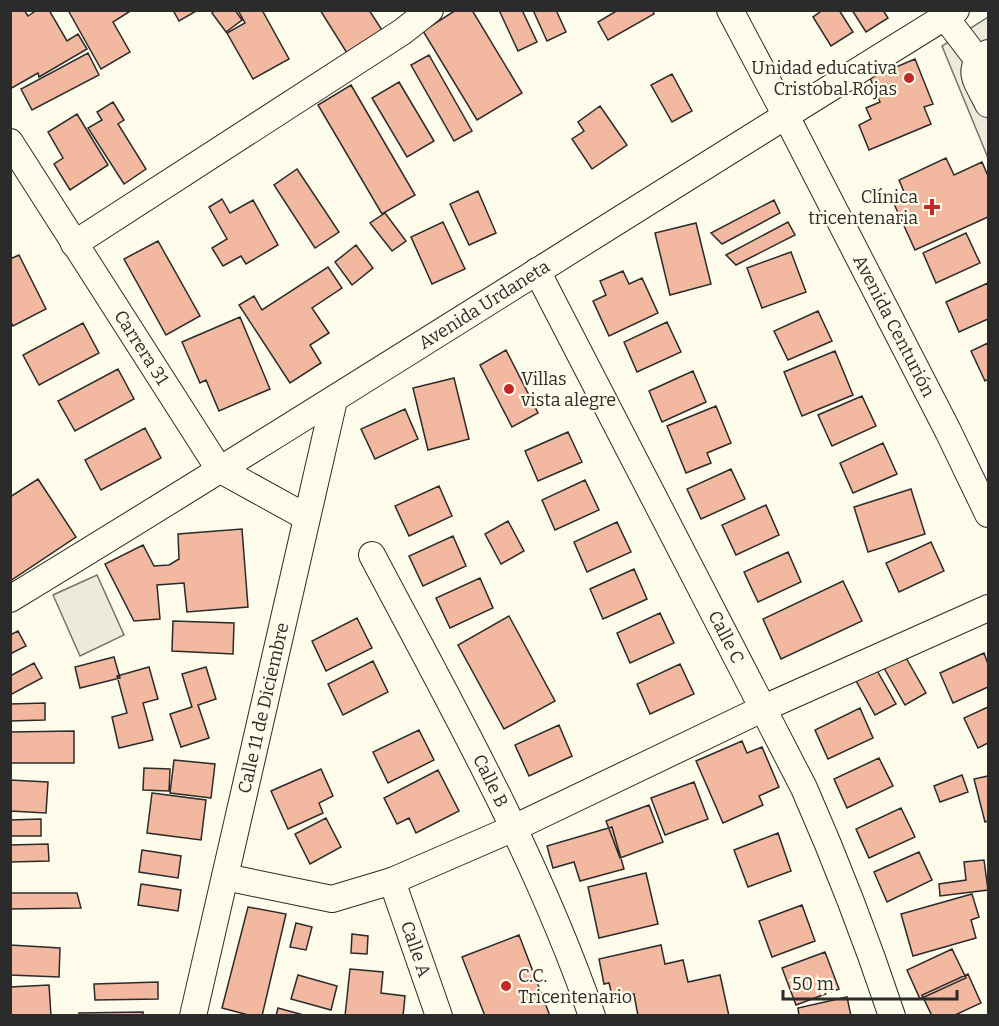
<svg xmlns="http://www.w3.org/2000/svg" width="999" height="1026" font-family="Bitter,serif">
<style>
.parking{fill:#eceadb;stroke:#74746e;stroke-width:1.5}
.building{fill:#f2b8a0;stroke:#2b2b2b;stroke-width:1.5}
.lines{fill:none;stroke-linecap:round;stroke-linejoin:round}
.minor-casing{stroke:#2b2b2b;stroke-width:28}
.minor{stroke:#fdfbea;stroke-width:26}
.poi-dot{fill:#c62828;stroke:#fdfbea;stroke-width:2}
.labels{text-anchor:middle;stroke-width:4.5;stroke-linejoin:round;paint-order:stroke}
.poi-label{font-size:18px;fill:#2b2b2b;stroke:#fdfbea;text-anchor:end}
.street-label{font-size:18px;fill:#2b2b2b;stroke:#fdfbea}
</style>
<rect width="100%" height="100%" fill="#fdfbea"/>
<path class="parking" d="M988,17V158L942,46Z
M97,575L124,635L80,656L53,595Z"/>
<path class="building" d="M10,10H24L28,16L37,10H49L67,41L78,34L87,49L39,77L38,73L10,89Z
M68,10H132L113,22L130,52L101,69Z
M173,10H198L179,21Z
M215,10H235L242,20L226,32L212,13Z
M238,10H262L289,59L253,79L227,33L245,23Z
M320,10H369L382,30L347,53Z
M456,10H472L522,93L477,120L423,31Z
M499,10H522L537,42L518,51Z
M533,10H556L566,32L547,41Z
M618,10H653L654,14L608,40L598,22Z
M823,10H839L853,32L831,46L813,17Z
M852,10H883L888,18L866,32Z
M88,53L99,75L32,110L21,89Z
M429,55L472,131L454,141L411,65Z
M915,59L933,104L924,107L931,124L869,150L859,125L871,119L866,108L880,102L870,78Z
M672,74L692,111L672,122L651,85Z
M399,82L434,141L407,157L372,98Z
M351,85L415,195L382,214L318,105Z
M113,102L124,120L118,124L146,169L124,184L88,128L102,120L97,112Z
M600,106L627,145L592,169L572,139L584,131L578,122Z
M77,114L108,165L70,190L54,164L63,158L48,132Z
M946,158L954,175L982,162L988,176V217L915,250L894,204L907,199L899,180Z
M297,169L339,232L315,248L274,185Z
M478,191L496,233L469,245L450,204Z
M222,199L230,213L253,200L278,245L246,264L241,256L223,266L212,248L227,239L209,207Z
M774,200L780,213L722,244L711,233Z
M385,213L406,241L392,251L370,223Z
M443,222L465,269L432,284L411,237Z
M788,222L795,235L736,265L726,255Z
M696,223L711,284L670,295L655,233Z
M966,233L980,263L936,283L923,253Z
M158,241L200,316L166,335L124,259Z
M356,245L373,268L352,285L335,262Z
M791,252L806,292L762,308L747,268Z
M19,255L46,309L13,326L10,320V259Z
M328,267L342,288L312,308L329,333L310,345L321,363L290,383L239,305L254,296L262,310Z
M623,271L629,284L642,278L658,313L609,336L593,301L606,295L600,281Z
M988,283V319L959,332L946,302Z
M818,311L832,341L788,360L774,331Z
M240,317L270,389L219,411L206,380L200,383L182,342Z
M667,322L681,352L637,372L624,342Z
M83,323L99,353L39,385L23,355Z
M988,343V379L985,381L971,351Z
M506,350L538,413L512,427L480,365Z
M835,351L853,395L802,416L784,372Z
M118,369L134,399L75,431L58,401Z
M693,371L706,402L662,422L649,391Z
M454,378L469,439L428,450L413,388Z
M862,396L876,426L832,446L818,415Z
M716,406L731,443L707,453L711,463L686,473L667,426Z
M405,409L418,439L375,459L361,429Z
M145,428L161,458L101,490L85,460Z
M568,432L582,462L538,481L525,451Z
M883,443L897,474L853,493L840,463Z
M731,469L745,499L701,519L687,489Z
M38,479L76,537L10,581V497Z
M585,480L599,510L555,530L542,500Z
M439,486L452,516L409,536L395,506Z
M911,489L925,534L868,552L854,507Z
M766,505L779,535L736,555L722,525Z
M508,521L524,551L501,564L485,534Z
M617,522L631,552L587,572L574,542Z
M242,529L248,607L187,612L184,583L157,585L160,619L134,621L105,564L143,545L154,566L169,565L179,559L178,534Z
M453,536L466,566L423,586L409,556Z
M931,542L944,571L899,592L886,563Z
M788,552L801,582L758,602L744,572Z
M634,569L647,599L603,619L590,589Z
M480,578L493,608L450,628L436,598Z
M843,581L862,621L781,659L763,619Z
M660,613L674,643L630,663L617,633Z
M509,616L555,701L504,729L458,645Z
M357,618L372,648L326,671L312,641Z
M173,621L234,623L233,654L172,651Z
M18,631L26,646L10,654V635Z
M984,653L988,664V687L953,703L940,673Z
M905,656L926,693L905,705L884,668Z
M114,657L120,678L80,688L75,667Z
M373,661L388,692L343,715L328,684Z
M34,663L42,678L10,695V676Z
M680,664L694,694L650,714L637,684Z
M149,667L158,699L143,703L153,740L119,748L112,717L127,713L117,676Z
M206,667L216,699L198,705L209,738L181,747L170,714L192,707L182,674Z
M875,667L896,704L875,715L855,679Z
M45,703V720L10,721V704Z
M988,707V743L978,748L964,718Z
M860,708L873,738L828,759L815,730Z
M559,725L572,756L529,776L515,745Z
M419,730L434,760L388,783L373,752Z
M74,731V763H10V732Z
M742,741L747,753L762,747L779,787L759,796L763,805L723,823L696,761Z
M879,758L893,786L847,808L834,779Z
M174,760L215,764L211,798L170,793Z
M144,768L170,769L169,791L143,790Z
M321,769L333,796L319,803L323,813L288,829L271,791Z
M438,770L459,811L416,833L409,818L397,824L384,798Z
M962,775L968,792L940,802L934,786Z
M988,776V821L985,822L974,779Z
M10,780L48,782L46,813L10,811Z
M694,782L708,819L665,835L651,798Z
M152,793L206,800L201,840L147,833Z
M649,805L663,842L620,858L606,821Z
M901,808L915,837L869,858L856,829Z
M326,818L341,847L310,864L295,834Z
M41,819V836H10V820Z
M612,827L624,869L580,881L574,862L553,868L547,846Z
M778,833L791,871L748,887L734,850Z
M48,844L49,861L10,862V845Z
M142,850L181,856L178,878L139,872Z
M919,852L932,880L887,902L874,872Z
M984,860L988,890L940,896L939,884L966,880L964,862Z
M646,873L658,924L599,938L588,887Z
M141,884L181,890L178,911L138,905Z
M10,893H77L81,908L10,909Z
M972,894L979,917L971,920L976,938L913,956L901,914Z
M802,905L815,941L772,957L759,921Z
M248,907L286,914L262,1016H252L222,1008Z
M296,923L312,927L306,950L290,947Z
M352,934L368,936L367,954L351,953Z
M519,935L550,1016H485L462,957Z
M10,945L60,948L59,977L10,975Z
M661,945L665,964L683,960L688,982L720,975L729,1016H638L634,994L613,999L609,983L604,984L599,959Z
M952,949L966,978L920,999L907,970Z
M825,952L839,989L796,1005L782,968Z
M350,969L383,972L381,993L405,996L403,1016H345Z
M968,974L981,1003L953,1016H932L922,995Z
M298,975L337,986L331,1010L291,999Z
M158,982V999L95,1000L94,984Z
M49,985L51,1016H10V987Z
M847,997L851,1016H799L798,1008Z
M278,1008L307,1016H276Z
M143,1012V1016H79V1013Z"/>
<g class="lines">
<g class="minor-casing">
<g id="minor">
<path id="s1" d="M730,10L786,116L948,431L988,514"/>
<path d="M945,17L978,60"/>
<path d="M988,53C963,69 978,82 988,104"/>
<path id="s2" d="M10,142L219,469L306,517"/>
<path d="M74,244L402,32L430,10"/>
<path id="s3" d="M537,271L804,788C837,863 866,938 892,1016"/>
<path id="s4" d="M372,555C451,705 536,854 592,1016"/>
<path id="s5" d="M10,599C327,406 640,205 956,10"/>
<path d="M225,877L332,899L392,881L514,828L764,708L988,608"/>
<path id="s6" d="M392,881L439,1016"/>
<path id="s7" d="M193,1016L334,400"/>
</g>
</g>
<use href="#minor" class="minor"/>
</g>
<g class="poi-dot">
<circle cx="909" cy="78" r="6"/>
<path d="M929 198h6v6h6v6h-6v6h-6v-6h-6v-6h6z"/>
<circle cx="509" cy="389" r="6"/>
<circle cx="506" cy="986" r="6"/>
</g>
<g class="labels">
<g class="poi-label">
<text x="897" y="74">Unidad educativa<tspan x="897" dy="21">Cristobal Rojas</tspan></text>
<text x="918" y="203">Clínica<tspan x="918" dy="21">tricentenaria</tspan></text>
<text x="521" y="385" text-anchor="start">Villas<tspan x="521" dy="21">vista alegre</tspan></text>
<text x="518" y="982" text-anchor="start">C.C.<tspan x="518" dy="21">Tricentenario</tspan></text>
</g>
<g class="street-label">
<text dy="6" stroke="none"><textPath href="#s5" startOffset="558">Avenida Urdaneta</textPath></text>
<text dy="6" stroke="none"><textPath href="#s1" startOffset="356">Avenida Centurión</textPath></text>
<text dy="6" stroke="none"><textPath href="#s2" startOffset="244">Carrera 31</textPath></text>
<text dy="6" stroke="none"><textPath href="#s3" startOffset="412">Calle C</textPath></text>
<text dy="6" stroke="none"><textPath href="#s7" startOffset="316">Calle 11 de Diciembre</textPath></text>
<text dy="6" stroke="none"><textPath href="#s4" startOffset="255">Calle B</textPath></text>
<text dy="6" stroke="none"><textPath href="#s6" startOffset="72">Calle A</textPath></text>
</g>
</g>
<rect width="999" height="1026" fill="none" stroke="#2b2b2b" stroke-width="24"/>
<path d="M783 990v9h174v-9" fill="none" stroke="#2b2b2b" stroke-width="3"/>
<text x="792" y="990" font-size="18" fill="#2b2b2b" stroke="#fdfbea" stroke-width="4.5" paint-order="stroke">50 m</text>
</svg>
